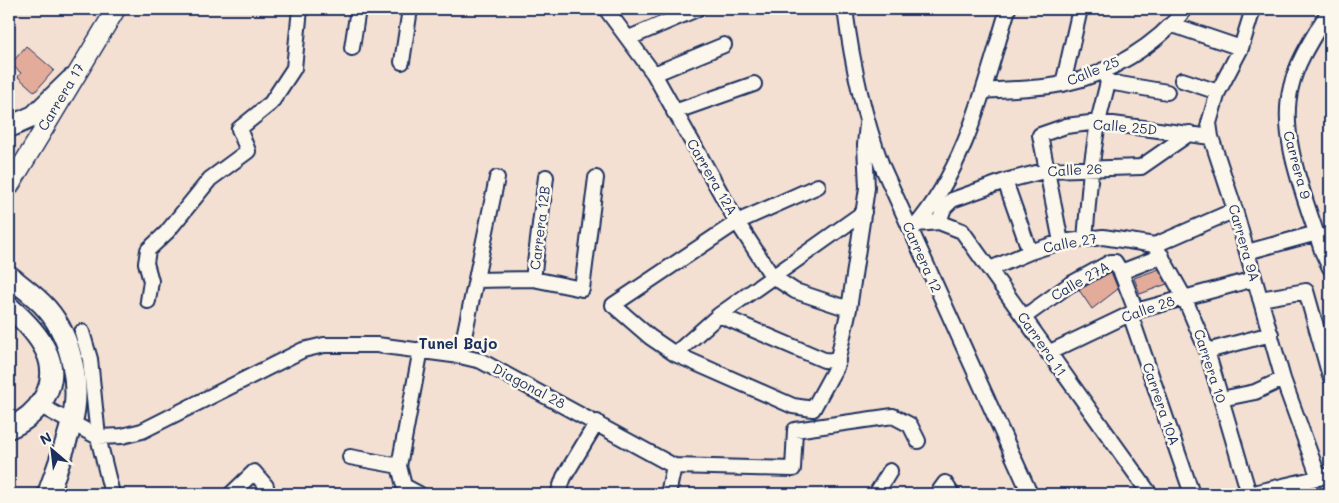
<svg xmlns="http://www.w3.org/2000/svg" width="1339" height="503" font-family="Mali,sans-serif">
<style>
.building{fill:#e3ab9a;stroke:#1b2f5e}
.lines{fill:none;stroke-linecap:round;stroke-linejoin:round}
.minor-casing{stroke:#1b2f5e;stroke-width:18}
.major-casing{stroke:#1b2f5e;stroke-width:21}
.highway-casing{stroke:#1b2f5e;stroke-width:24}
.minor{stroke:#fbf7ec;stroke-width:14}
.major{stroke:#fbf7ec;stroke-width:18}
.highway{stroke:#fbf7ec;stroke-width:20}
.labels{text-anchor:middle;stroke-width:5;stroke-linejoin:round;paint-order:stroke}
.street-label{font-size:14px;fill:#1b2f5e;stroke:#fbf7ec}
.neighbourhood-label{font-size:15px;font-weight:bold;fill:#1b2f5e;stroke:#fbf7ec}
</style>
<rect width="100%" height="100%" fill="#f4e0d3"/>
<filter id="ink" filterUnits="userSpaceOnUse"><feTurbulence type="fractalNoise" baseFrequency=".02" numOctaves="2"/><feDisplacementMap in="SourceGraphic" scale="10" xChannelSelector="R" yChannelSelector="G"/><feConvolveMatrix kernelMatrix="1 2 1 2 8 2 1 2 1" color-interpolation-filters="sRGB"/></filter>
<g filter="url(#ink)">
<path class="building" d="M26,46L54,70L35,92L18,77L21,73L11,64Z
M1159,269L1167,284L1140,294L1134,278Z
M1111,272L1118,289L1092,309L1079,290Z"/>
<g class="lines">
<g class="minor-casing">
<path id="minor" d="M606,9L654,74L737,222L772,276L795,291L849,309
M845,9C852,63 863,115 882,166L1030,494
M1253,9L1241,48L1218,92L1209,123L1211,137L1235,210L1283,379L1319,478
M1330,9C1316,33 1297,60 1291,87C1278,139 1307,201 1322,251L1330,268
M1173,25L1241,48
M629,38L697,9
M352,48L358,9
M402,62L410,9
M654,74L724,45
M1182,80L1218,92
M1108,82L1167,92
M1063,84L1080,9
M983,91C1009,89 1037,89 1063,84C1108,75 1157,45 1185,9
M674,112L754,84
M1005,181L1030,252
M818,186L737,222L613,305L650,337L675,354L793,406L813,409L836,367L849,309L867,188L865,145L867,124
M939,222L944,208L952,200L1005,181L1048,170L1141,167L1190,133
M917,224L939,222L962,231L1150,494
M913,229C966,169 985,83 1008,9
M1085,239L1091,169L1098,122L1108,82L1103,70
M1061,242L1040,135L1066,126L1098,122L1211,137
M1155,245L1184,297L1207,351L1249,494
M1247,252L1317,233
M990,269L1030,252L1061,242L1103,237L1155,245L1235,210
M1121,272L1136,311
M533,279L546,177
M476,280L533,279L582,289L596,178
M1260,299L1306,291L1330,376
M148,301L151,281L146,263L148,250L167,232L210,179L248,151L239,129L271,103L294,68L300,9
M1130,314L1192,494
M719,315L824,360L838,361
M1024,317L1069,285L1111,262H1115L1121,272L1162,256
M82,332L90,359L98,437L112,494
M1207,351L1271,334
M1048,353L1136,311L1254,279
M675,354L719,315L864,212
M460,356L497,178
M1221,399L1255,392L1283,379
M41,406L98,437L122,436L142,431L303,350L324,345H377L460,356L481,361L674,466L793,469L795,430L893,416L910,425L918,441
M350,457L399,466
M231,494L254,472L266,486L265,494
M419,494L404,486L399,466L421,349
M558,494L564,477L597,422
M668,494L674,466
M876,494L890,471
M937,494L945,483L952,494
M1249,494L1330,475"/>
</g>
<g class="major-casing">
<path id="major" d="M9,187L116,9"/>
</g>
<g class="highway-casing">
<path id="highway" d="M9,127L34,116L71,80
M9,276C21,286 36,296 47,309C72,338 82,388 71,425C65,448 56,471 48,494
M9,307C23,319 38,334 46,351C62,384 38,416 9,428"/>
</g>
<use href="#minor" class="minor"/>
<use href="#major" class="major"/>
<use href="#highway" class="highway"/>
</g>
</g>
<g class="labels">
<g class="street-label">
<text transform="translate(1093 71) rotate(-22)" y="5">Calle 25</text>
<text transform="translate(61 97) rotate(-59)" y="5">Carrera 17</text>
<text transform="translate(1125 127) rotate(5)" y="5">Calle 25D</text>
<text transform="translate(1297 165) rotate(75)" y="5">Carrera 9</text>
<text transform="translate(1075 170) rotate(-3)" y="5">Calle 26</text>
<text transform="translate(712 177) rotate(60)" y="5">Carrera 12A</text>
<text transform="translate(540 228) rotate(-83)" y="5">Carrera 12B</text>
<text transform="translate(1070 243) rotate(-11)" y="5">Calle 27</text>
<text transform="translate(1244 243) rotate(74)" y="5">Carrera 9A</text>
<text transform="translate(922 257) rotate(66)" y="5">Carrera 12</text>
<text transform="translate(1080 281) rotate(-30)" y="5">Calle 27A</text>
<text transform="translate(1148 309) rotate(-19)" y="5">Calle 28</text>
<text transform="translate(1042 344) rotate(55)" y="5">Carrera 11</text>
<text transform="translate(1210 366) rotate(72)" y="5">Carrera 10</text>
<text transform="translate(529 386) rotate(28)" y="5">Diagonal 28</text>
<text transform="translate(1161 404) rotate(71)" y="5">Carrera 10A</text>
</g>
<g class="neighbourhood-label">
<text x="458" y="349">Tunel Bajo</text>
</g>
</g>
<rect width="1339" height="503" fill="none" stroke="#fbf7ec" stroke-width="30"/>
<rect x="15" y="15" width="1309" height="473" fill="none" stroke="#1b2f5e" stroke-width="2" filter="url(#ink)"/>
<g transform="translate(52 450) rotate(332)" stroke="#fbf7ec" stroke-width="4" paint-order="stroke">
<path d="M0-4L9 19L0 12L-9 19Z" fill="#1b2f5e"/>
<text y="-8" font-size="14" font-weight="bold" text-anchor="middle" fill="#1b2f5e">N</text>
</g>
</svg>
